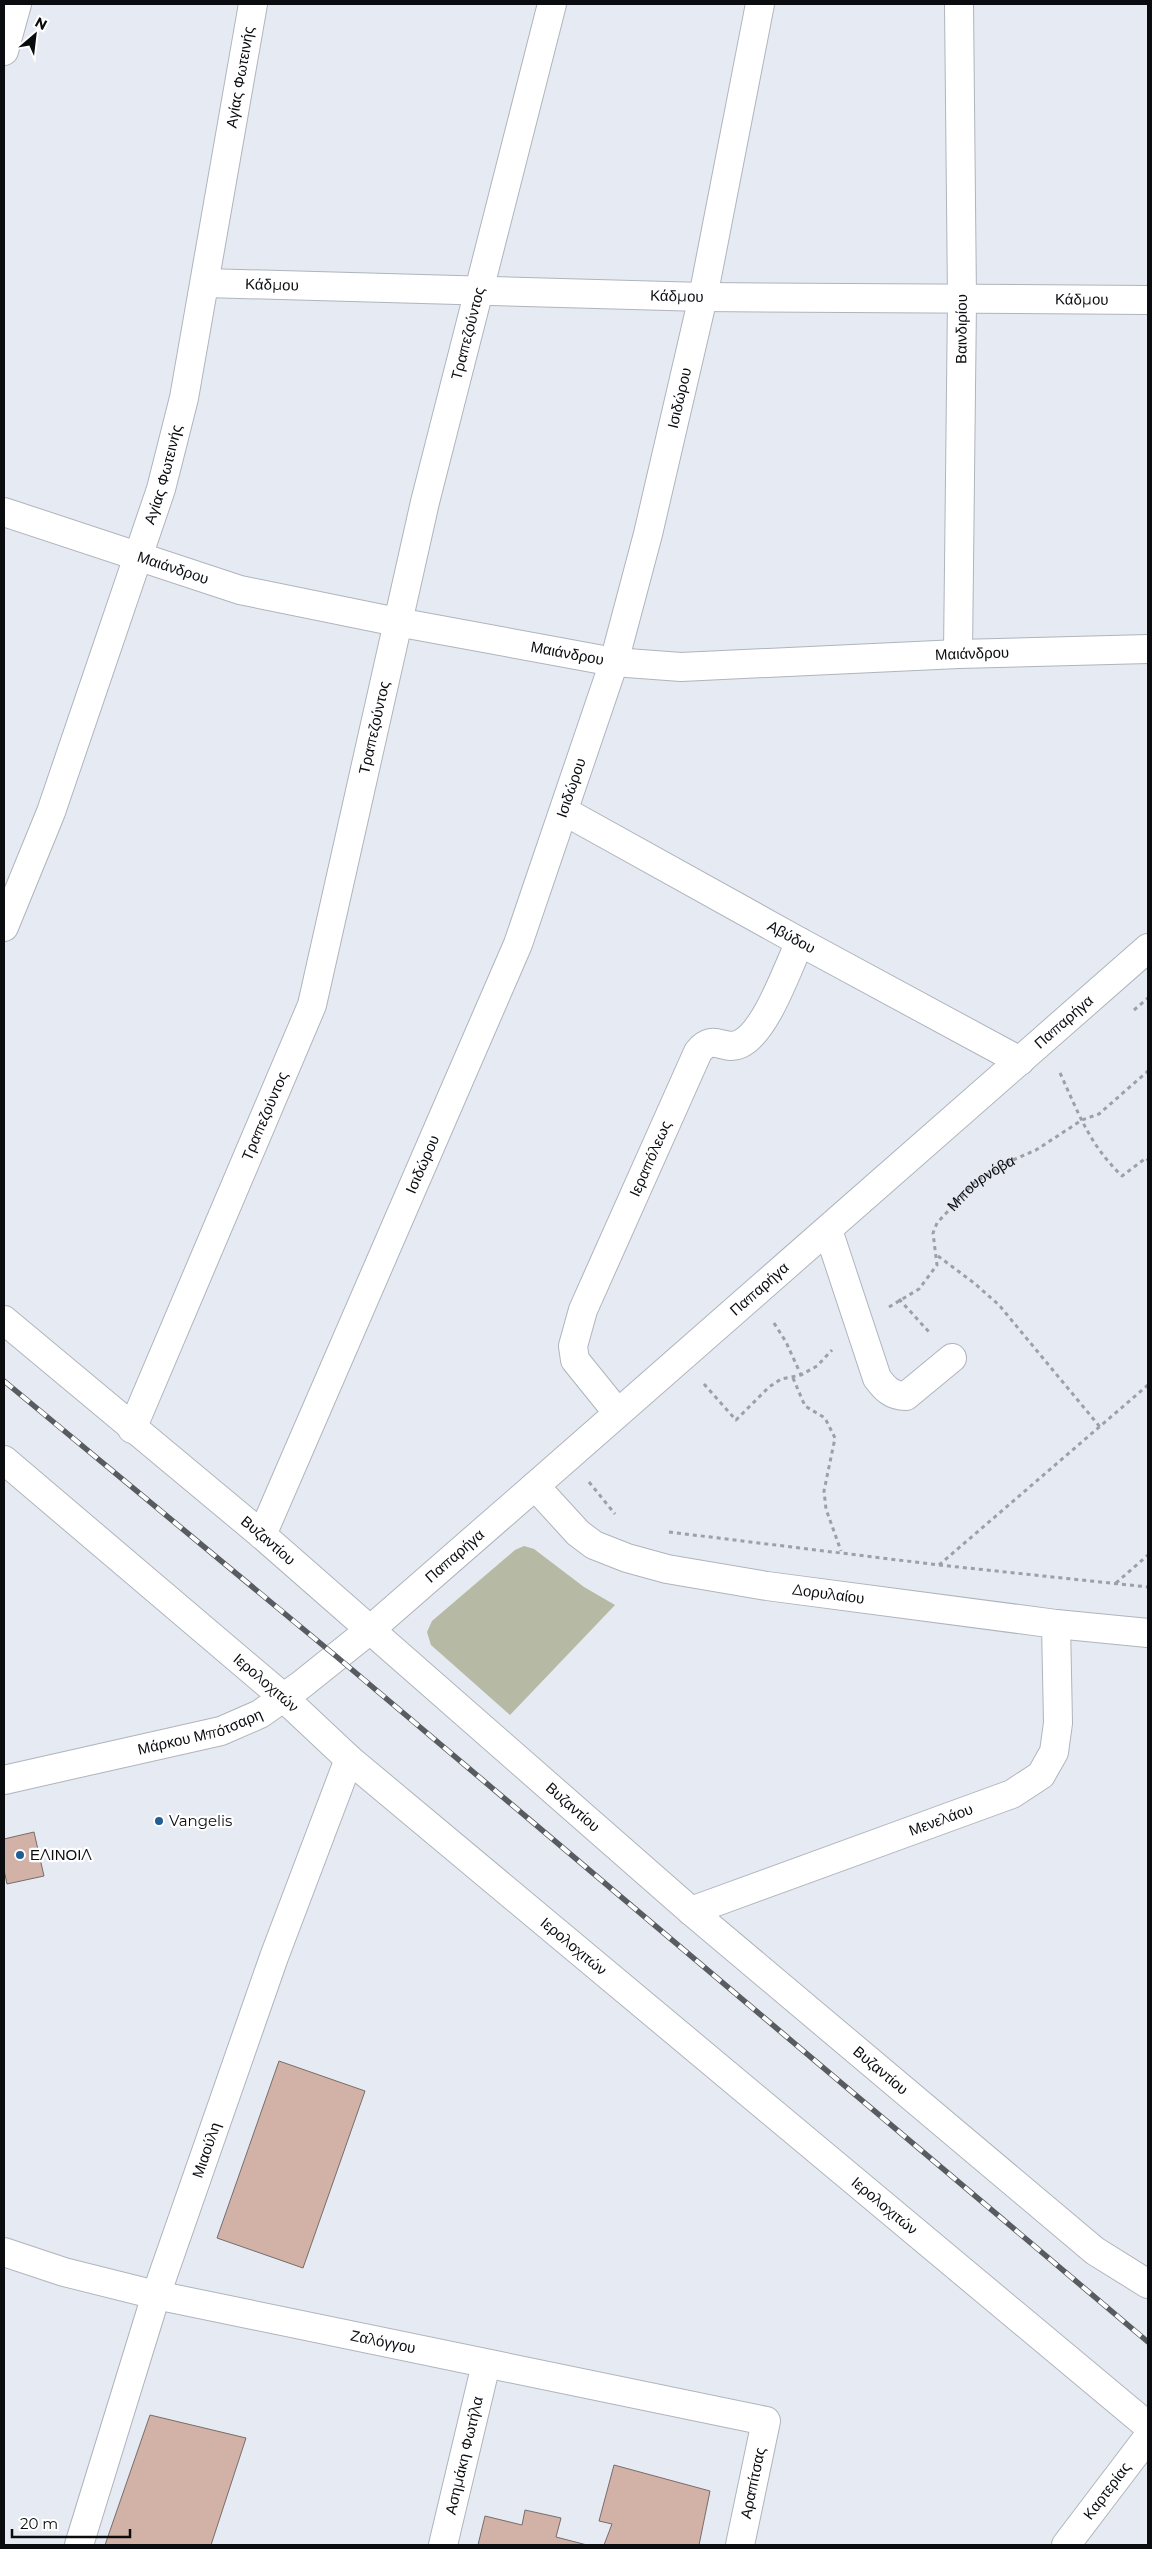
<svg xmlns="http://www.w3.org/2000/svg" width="1152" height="2549" font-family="Montserrat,sans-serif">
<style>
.green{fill:#b6b9a3}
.building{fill:#d2b1a7;stroke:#776d6a}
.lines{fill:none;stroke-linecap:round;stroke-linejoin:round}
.minor-casing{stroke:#afb4bd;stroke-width:30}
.path{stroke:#9ca0a7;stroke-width:3;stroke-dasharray:4 4;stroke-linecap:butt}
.minor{stroke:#fff;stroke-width:28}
.rail-casing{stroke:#585b60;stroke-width:5.5}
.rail{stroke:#fff;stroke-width:4;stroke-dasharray:11;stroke-linecap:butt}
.poi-dot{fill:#225d94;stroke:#fff;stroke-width:2}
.labels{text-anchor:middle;stroke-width:4.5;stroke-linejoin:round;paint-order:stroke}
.street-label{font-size:15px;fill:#0a0c0f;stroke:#fff}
.poi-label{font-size:15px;fill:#0a0c0f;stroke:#fff;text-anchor:start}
</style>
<rect width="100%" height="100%" fill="#e5eaf3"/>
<path class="green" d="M524,1546L534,1549L584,1587L615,1605L510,1715L431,1645L427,1632L432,1621L515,1550Z"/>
<path class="building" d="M34,1832L44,1876L7,1884L4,1870V1839Z
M279,2061L365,2091L303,2268L217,2238Z
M150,2415L246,2438L211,2545H105Z
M614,2465L710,2491L699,2545H604L612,2524L599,2521Z
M525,2510L561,2518L556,2537L587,2545H478L485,2516L522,2525Z"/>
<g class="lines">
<g class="minor-casing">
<g id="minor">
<path d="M4,51L17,4"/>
<path id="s2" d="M206,283L703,297L1148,300"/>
<path id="s3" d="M4,512L240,590L397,622L614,662L681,667L958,654L1148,649"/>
<path id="s4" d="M958,654L962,300L959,4"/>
<path id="s5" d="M564,811L800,942L1020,1061"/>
<path id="s6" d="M4,927L51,812L161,489L184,398L253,4"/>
<path d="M828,1230L877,1378C885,1389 892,1396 906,1396L952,1358"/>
<path id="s7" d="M4,1320L262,1535L691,1911L1095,2251L1148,2284"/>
<path id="s8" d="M617,1412L575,1360L573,1346L583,1310L698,1052C714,1032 723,1052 740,1044C766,1032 787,969 800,942"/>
<path id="s9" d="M132,1429L312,1005L425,502L552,4"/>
<path id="s10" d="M4,1460L283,1697L349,1759L1148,2426"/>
<path id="s11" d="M535,1486L578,1533L594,1545L627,1558L667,1569L767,1586L1056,1624L1148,1633"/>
<path id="s12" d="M262,1535L518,944L614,662L648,534L703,297L760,4"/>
<path id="s13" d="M4,1780L221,1731L260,1714L301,1685L371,1629L535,1486L1148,948"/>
<path id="s14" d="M691,1911L1012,1794L1041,1775L1054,1752L1058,1723L1056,1624"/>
<path id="s15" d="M4,2252L64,2272L156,2295L766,2421L740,2545"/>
<path id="s16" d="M79,2545L156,2295L274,1957L349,1759"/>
<path id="s17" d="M443,2545L486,2364"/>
<path id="s18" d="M1066,2545L1148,2437"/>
</g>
</g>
<g class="path">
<path d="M1134,1010L1148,998"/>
<path d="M1060,1073C1079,1114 1089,1144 1122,1176L1146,1158L1148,1160"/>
<path d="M938,1256L974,1283L999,1305L1100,1427"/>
<path d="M899,1299L929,1332"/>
<path id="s1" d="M889,1307L919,1289L937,1265L933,1233L937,1223L974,1183L1006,1163L1036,1150L1082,1120L1099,1114L1148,1071"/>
<path d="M774,1323L786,1342L801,1375"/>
<path d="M793,1378L805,1406L825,1418L835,1438L824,1491L826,1509L841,1551"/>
<path d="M704,1384L736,1420L769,1387L781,1379L801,1375L817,1366L832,1350"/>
<path d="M589,1482L615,1514"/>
<path d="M669,1532L939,1565L1148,1587"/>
<path d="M939,1565L1148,1385"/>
<path d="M1116,1583L1148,1555"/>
</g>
<use href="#minor" class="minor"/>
<g class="rail-casing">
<path id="rail" d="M4,1381L337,1657L1148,2342"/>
</g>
<use href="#rail" class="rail"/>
</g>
<g class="poi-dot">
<circle cx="159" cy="1821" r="5"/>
<circle cx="20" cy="1855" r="5"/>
</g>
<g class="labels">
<g class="street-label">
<text dy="5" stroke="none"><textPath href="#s6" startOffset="885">Αγίας Φωτεινής</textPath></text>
<text dy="5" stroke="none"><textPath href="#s2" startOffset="66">Κάδμου</textPath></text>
<text dy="5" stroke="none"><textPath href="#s2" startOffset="471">Κάδμου</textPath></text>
<text dy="5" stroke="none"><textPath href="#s2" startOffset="876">Κάδμου</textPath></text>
<text dy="5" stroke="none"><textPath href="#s4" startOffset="325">Βαινδιρίου</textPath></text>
<text dy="5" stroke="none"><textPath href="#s9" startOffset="1150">Τραπεζούντος</textPath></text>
<text dy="5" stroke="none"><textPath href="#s12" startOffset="1214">Ισιδώρου</textPath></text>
<text dy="5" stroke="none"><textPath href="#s6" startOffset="480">Αγίας Φωτεινής</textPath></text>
<text dy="5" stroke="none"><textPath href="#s3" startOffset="178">Μαιάνδρου</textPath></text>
<text dy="5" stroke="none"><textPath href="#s3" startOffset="582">Μαιάνδρου</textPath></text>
<text dy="5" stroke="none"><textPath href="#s3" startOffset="988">Μαιάνδρου</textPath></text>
<text dy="5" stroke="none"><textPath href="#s9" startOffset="745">Τραπεζούντος</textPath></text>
<text dy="5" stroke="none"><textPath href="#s12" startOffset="809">Ισιδώρου</textPath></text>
<text dy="5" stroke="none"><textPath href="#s5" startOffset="260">Αβύδου</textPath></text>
<text dy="5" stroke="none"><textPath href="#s13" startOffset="1326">Παπαρήγα</textPath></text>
<text dy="5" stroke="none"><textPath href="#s9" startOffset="340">Τραπεζούντος</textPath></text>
<text dy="5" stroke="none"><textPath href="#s8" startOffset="284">Ιεραπόλεως</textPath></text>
<text dy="5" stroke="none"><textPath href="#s12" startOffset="404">Ισιδώρου</textPath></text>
<text dy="5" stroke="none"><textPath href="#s1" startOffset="168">Μπουρνόβα</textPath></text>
<text dy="5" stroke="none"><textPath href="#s13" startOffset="921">Παπαρήγα</textPath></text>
<text dy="5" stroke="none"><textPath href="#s7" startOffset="344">Βυζαντίου</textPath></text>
<text dy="5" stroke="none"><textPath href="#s13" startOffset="516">Παπαρήγα</textPath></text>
<text dy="5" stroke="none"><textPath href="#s11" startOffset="324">Δορυλαίου</textPath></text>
<text dy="5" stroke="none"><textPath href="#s10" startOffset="344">Ιερολοχιτών</textPath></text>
<text dy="5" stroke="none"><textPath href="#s13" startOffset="202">Μάρκου Μπότσαρη</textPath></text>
<text dy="5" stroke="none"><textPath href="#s7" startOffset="749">Βυζαντίου</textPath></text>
<text dy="5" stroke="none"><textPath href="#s14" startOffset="266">Μενελάου</textPath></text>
<text dy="5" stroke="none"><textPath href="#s10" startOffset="749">Ιερολοχιτών</textPath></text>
<text dy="5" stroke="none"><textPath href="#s7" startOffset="1154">Βυζαντίου</textPath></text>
<text dy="5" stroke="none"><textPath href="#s16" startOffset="415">Μιαούλη</textPath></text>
<text dy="5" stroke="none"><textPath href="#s10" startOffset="1154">Ιερολοχιτών</textPath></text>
<text dy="5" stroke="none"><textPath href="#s15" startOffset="390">Ζαλόγγου</textPath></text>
<text dy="5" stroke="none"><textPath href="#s17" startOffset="92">Ασημάκη Φωτήλα</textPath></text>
<text transform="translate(753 2483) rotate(-78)" y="5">Αραπίτσας</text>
<text dy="5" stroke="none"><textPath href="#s18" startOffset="68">Καρτερίας</textPath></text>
</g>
<g class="poi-label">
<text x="169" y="1826">Vangelis</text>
<text x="30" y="1860">ΕΛΙΝΟΙΛ</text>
</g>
</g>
<rect width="1152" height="2549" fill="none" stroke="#0a0c0f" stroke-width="10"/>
<g transform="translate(35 35) rotate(28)" stroke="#ffffff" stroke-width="4" paint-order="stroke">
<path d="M0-4L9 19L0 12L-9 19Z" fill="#0a0c0f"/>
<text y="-8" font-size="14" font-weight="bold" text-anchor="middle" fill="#0a0c0f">N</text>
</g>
<path d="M12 2529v8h118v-8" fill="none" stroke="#0a0c0f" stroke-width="2.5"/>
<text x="20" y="2529" font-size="15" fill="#0a0c0f" stroke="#ffffff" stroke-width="4" paint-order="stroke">20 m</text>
</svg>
